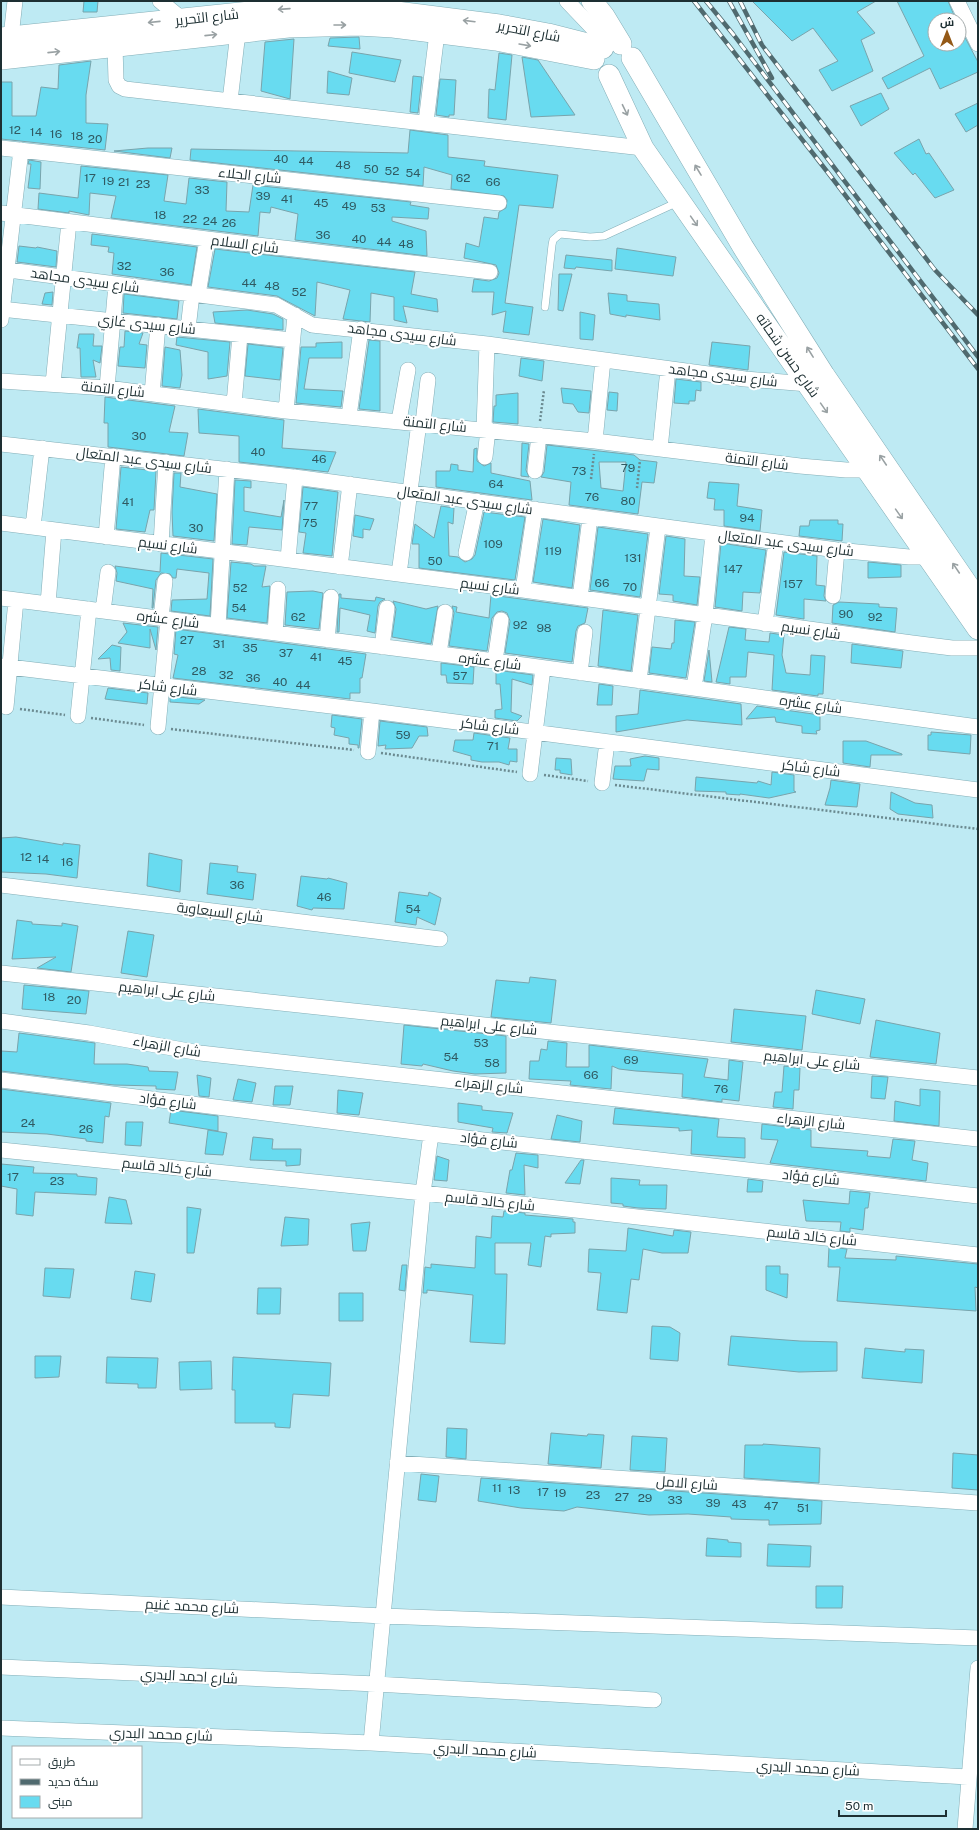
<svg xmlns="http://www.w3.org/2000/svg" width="979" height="1830" font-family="'Public Sans',Cairo,sans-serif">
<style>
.building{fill:#68dbf0;stroke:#79a4ac;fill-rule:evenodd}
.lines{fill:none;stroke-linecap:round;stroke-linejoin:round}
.service-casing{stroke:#83aeb7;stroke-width:8}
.minor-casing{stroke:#83aeb7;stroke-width:16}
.secondary-casing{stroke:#83aeb7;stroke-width:22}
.path{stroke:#6b8a90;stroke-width:2.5;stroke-dasharray:2 2;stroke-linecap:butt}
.service{stroke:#fff;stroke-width:7}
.minor{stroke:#fff;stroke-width:15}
.secondary{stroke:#fff;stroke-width:21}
.rail-casing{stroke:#506a6f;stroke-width:4.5}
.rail{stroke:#fff;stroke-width:3;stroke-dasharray:9;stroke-linecap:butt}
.oneway{stroke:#99a1a3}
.labels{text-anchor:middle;stroke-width:4;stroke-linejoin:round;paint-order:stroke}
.number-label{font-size:12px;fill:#305a62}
.street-label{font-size:14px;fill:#1d2f32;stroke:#fff}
</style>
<rect width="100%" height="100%" fill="#beeaf3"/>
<path class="building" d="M84,1H98L97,12H83Z
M752,1H876L857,12L875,33L861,40L873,71L832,91L819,70L838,61L813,28L792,41Z
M897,1H948L956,20H935V44H959V26L978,62V72L940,89L930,68L888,89L882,78L924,56Z
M359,37L360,49L328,46L330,38Z
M294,39L290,99L261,91L265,42Z
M352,52L401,60L395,82L349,73Z
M499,53L512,55L506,120L488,118L489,89L495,90Z
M522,57L538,60L575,115L531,117Z
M91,61L86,95V123L108,124L105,150L1,139V82H12V116H36L41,87L58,89L59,65Z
M328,71L352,78L349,95L327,93Z
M413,76L422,77L418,113L410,112Z
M440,79L456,80L454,115H449V117L436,115Z
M881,93L889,109L861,126L850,106Z
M978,103V125L966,132L955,114Z
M410,130L448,135V157L485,161L484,166L558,175L553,208L519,205L505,303L533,307L529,335L503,332L506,311L492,315L494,292H472L474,279L489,281L497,278L499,273L496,265L464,258L466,243L479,247L484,217L498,219L499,212L506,208L507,200L504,196L451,189L452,175L424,167L423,186L190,160L191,149L408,153Z
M919,139L926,154L929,153L954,190L935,198L915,173L913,175L894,153Z
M148,148H172L170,158L114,151Z
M29,160L41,162L40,189L28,188L31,164H28Z
M81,166L168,175L164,201L186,204L189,178L227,182L226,211L249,212L253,185L411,202L410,205L429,208L428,219L392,217V221L426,231L427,256L295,240L298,214L271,207L270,213L260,212L258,236L111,218L116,196L90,193L89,215L69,211V213L38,209L39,193L78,198Z
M92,234L197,247L191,285L112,274L114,253L108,252L109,247L91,245Z
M19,246L36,248L37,247L57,251L56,267L17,262Z
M617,248L676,257L673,276L615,269Z
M215,249L415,272L411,294L437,299L438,312L403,306L407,323L394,320V297L371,293L370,322L343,319L350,290L317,282L315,316L277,296L208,287Z
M566,255L612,260V271L576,267L575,269L564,268Z
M559,274H572L563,311L558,310Z
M53,292L52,305L42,304L45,293Z
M608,293L627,295V301L659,304L660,320L626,315V317L610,314Z
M124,294L179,301L177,319L123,313Z
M247,310L273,314L283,319V330L215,323L213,312Z
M580,312L595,315L593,340L580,339Z
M125,331L143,333L139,344L147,345L145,368L118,366L120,347H124Z
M79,334H94L93,346H102L100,363L93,360L96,377H81L80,348H77Z
M177,337L230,342L227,376L208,379V352L176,345Z
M369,340L380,341V411L359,409Z
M342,342V358H309L304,389L343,391L341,407L296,403L301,347H316V343Z
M712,342L750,346L748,370L709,365Z
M248,344L283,348L280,380L245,376Z
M165,347L180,350L182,375L180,388L162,386Z
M521,358L544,361L542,381L519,376Z
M676,379L701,382V391L696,390L695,401H689V404L674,403Z
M561,388L591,391L589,413L578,412L573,404L563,403Z
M609,392L618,393L617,411L607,410Z
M518,393V424L493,422L494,406H496V395Z
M105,397L175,406L169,432L188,433L184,456L108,447V423H104Z
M198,409L284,420L282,448L336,452L328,472L239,462V436L199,433Z
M522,443L529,444L526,470L529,477L521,476Z
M547,445L634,455L640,460L657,462L654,483L642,482L638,514L569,505L571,482L541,477L544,472ZM599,462H626L623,491L601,488Z
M477,448V461L484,466L491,463V473L530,481L532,500L436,487V471H450L451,464L458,465V470L473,472L474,449Z
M121,467L156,471L154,510H150L145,532L116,529Z
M174,473H181L180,487L217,494L214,541L173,536L172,512Z
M235,480L251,481V488L244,487V511L281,517L284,500L282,530L249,527L247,545L232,544Z
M709,482L739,484L737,506L762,510L760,531L724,526V510H714L715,499L707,498Z
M303,487L338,492L332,556L303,553L306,533L299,532Z
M441,506L454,508L453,524L448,522L449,556L458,557L465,562L472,559L475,555L484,512L525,517L515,580L419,568V544H412L415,524L434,538Z
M355,515L374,519L370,530L363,529V538L353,536Z
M543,519L580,525L572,588L533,582Z
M810,520H838V524H843L842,541L799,536L800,526H809Z
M598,527L648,534L640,597L590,590Z
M666,536L685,539L684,576L700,577L697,605L673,601V595L659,594Z
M721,543L766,550L760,593L743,592L742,611L715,607Z
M784,552L817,556L816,585L825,586L824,596L826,601L804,599V619L776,615Z
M161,553L213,559L210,616L171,611L172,600L207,599L209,573L177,569L176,578H173L170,574L161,573L156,580L153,608H152L153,589L116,581L117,573L115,566L160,572Z
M231,562L251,564L254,566H266L262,587L270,586L267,623L227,618Z
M868,562L901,565V577L868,578Z
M313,591L323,593L319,629L285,625L287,592Z
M339,594H341V598L375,601L376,597L385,599L380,602L378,606L375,633L367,631L370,615L340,608L339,632H337Z
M491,595L588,608L585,623L578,626L576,631L572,662L505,653L510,621L507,613L502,611L497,612L492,618L487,651L449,646L454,613L452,606L457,607L456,612L489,618Z
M393,601L426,609L438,606L431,644L392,637L396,609Z
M839,602L879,604V607L897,608L895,632L832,623L833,605Z
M603,610L638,615L631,671L598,666Z
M675,620L695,622L686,678L649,673L652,647L671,649L672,643H674Z
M123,623L158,627L156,650L150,629V648L118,643L127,632Z
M729,627L746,629L745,640L769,642L770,633L784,635L782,655L786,673L810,675L811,655L825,656L823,694H818V696L772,690L774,655L748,652L746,677H730V684L716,682Z
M176,629L366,654L362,678H360V693H350V699L173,678L178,655L174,654Z
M852,644L903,651L901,668L851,663Z
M112,645L121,647L120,671L111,670L110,658L98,659Z
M709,650L712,682L704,681Z
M441,663L474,667L473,684L447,683L446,675H441Z
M496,670L533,675L532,685L512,679L511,712L522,716L517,721L495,718V710L502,709L500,684H496Z
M599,684L613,686L612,705H597Z
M108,688L148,693L147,704L105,699Z
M640,690L741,704L742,725L687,720L616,732V716L638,714Z
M170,696L205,700L199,704L170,702Z
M757,706L820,715V730L816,731L817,734L802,733V726L776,722L775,717L746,719Z
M332,715L362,719L359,748H358V745L349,744V738L334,735L335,728L331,727Z
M380,721L427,727L428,736H419L412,748L385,749L386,745L378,746Z
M931,732L971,735L970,754L928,750V735H931Z
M474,733L510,738L508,749H517V762L510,761L509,765L499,762H482L471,760V756L453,751L455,740H473Z
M843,741H866L902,754V755H871L870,767L843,763Z
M645,756L659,758V770L647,769L644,781L613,779L615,766H631L630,759Z
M556,758L571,759L572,775L560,773V770H555Z
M772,772L794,775V791L796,792L769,798L740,794V795L726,794V792L695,791L696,777L757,783L758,781L771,785Z
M831,780L860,784L857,807L825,805L830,788Z
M891,792L915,803L932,805L933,818L898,814L890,809Z
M16,837L63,845V843L80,845L77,878L46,874L1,872V838Z
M149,853L182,860L180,892L147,886Z
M210,863L238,866L237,872L256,874L253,900L207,894Z
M301,876L327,879L328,878L347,883L344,909L313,908L312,910L297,906Z
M399,892L428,896L429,892L441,898L435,925L417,917L416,925L395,922Z
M17,920L32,922V924L62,926V923L78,926L71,972L37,968L56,957L12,959Z
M128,931L154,935L147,977L121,973Z
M530,977L556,980L551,1023L491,1017L496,980L529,983Z
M24,985L89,991L86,1014L22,1009Z
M816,990L865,999L860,1024L812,1014Z
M734,1009L806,1016L802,1050L731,1042Z
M876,1020L940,1033L936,1064L870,1057Z
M404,1025L506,1036V1073L475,1074L453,1071L423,1064L422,1066L401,1064Z
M19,1033L95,1043L94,1064H127L148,1067L149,1071L178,1072L175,1090L156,1089V1086L114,1085L1,1071V1051L17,1052Z
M548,1041L567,1043L566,1067H589V1045L708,1059L704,1077L728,1080L729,1060L743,1062L739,1101L722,1099V1102L682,1097L683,1074L636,1071L619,1069L612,1066L611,1089L570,1085L571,1081L529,1079L530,1061H539L541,1049L547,1050Z
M784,1066L800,1068L799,1090H794L793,1109L773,1107L775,1092H782Z
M197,1075L211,1078L209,1097L199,1096Z
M872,1076L888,1077L885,1099L871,1098Z
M238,1079L256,1083L252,1102L233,1100Z
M275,1086H293L290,1105H273Z
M1,1089L111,1103L109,1117L105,1116L103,1143L86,1141V1139L47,1134L1,1132Z
M920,1089L940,1091L939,1126L894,1121L895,1101L920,1106Z
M338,1090L363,1093L359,1115L337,1113Z
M458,1103L482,1106V1110L513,1113L507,1133L492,1132L493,1128L458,1122Z
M615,1108L719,1119L717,1137L745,1138V1158L691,1154L692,1130L679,1131V1128L613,1124Z
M171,1110L218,1116V1131L169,1123Z
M557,1115L582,1121L580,1142L551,1139Z
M126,1122H143L141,1146L125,1145Z
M762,1124L811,1130V1147L868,1151L867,1156L890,1158L893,1139L915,1141L912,1160L928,1163L926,1181L770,1163L778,1140L761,1139Z
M208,1130L227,1133L223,1155L205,1154Z
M253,1137L273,1139L272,1149H301L300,1165L286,1166V1161L250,1160Z
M516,1153L538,1155V1168L524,1165L525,1195L506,1193L510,1170H512Z
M437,1156L449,1160L447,1181L434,1180Z
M581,1160H584L580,1184L565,1183Z
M1,1164L34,1167L33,1173L77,1174V1176L97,1178L96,1195L35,1192L33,1216L16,1214L17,1189L1,1186Z
M611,1178L640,1180L639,1185H667L666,1209L638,1208L623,1206V1204L611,1203Z
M748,1179L763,1181L762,1192H747Z
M850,1191L870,1193L868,1208H865L863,1230L850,1228V1232L840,1231L841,1222L806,1221L803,1200L849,1204Z
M109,1197L126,1200L132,1224L105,1223Z
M187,1207L201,1209L194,1253H187Z
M504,1211L525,1213V1215L573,1219V1222H575V1233L551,1234V1237L545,1236L541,1267L528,1265L531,1243H495V1274H507L505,1344L470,1342L473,1295L427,1290V1293H423L425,1267L431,1268V1264L475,1268L476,1236L491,1238L492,1216L503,1217Z
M285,1217L309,1219L308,1245L281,1246Z
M370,1222L366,1251H353L351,1224Z
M628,1228L673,1236L674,1230L691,1232L688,1253H662L643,1249L639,1280L631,1279L627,1313L597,1310L601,1273L588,1272L589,1249L626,1251Z
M829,1247L847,1249L845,1258L896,1260V1256L978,1264V1288L975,1287L976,1311L837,1301L840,1267H828Z
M402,1265H407L405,1291L399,1290Z
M766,1266H780V1274H788L787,1298L766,1290Z
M45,1268L74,1269L70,1298L43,1296Z
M135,1271L155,1274L151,1302L131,1299Z
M258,1288H281L280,1314H257Z
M339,1293H363V1321H339Z
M652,1326L670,1327L680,1333L678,1361L650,1359Z
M731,1336L800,1341L837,1342V1371L799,1372L728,1365Z
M865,1348L905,1352V1349L924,1350L922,1383L862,1378Z
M35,1356H61L59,1377L35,1378Z
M107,1357L158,1358L156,1388H138V1384L106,1383Z
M233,1357L331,1363L329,1396L293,1394L290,1428L275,1427V1423H235V1390H232Z
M211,1361L212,1389L180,1390L179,1362Z
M447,1428L467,1429L466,1459L446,1457Z
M551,1433L587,1436L588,1434L604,1435L601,1468L548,1464Z
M632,1436L667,1438L665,1472L630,1470Z
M763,1444L820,1448L819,1483L744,1478L745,1445H763Z
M953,1453L978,1455V1490L952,1488Z
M421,1474L439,1476L436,1502L418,1500Z
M481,1478L822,1501L821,1524L769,1525V1520H762L731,1519V1517L688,1514L649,1515L577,1507L564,1511L521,1508L478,1501Z
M707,1538L728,1540V1542L741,1543V1557L706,1556Z
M768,1544L811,1546L810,1567L767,1566Z
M816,1586H843L842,1608H816Z"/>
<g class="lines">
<g class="service-casing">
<path id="service" d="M545,307L552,245L553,240L560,234L590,237L604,236L678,202"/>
</g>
<g class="minor-casing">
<path id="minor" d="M160,1L182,19
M567,1L608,44
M957,1L978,44
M11,37L15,1
M115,46L116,80L119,86L125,89L643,148
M230,101L238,32
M426,122L437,33
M1,148L499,203
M1,213L207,239L490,272
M1,269L276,305L312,325L487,344L745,379L808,384
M198,295L207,239
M1,309L292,340
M1,320L21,150
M188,329L192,294
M1,381L107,388L286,411L595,441L800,466L846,470H868
M53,384L69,222
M107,388L116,284
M152,394L158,325
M234,404L240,335
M286,411L295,315
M349,416L361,329
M399,421L408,370
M423,423L428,380
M484,429L487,344
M595,441L603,360
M1,444L302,478L837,550L909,557H929
M660,449L668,369
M485,457L488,429
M535,471L539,435
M1,523L523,590L912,643L952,648H978
M33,527L42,448
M106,537L113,456
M161,544L166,462
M466,553L477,501
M288,560L295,477
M340,567L350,484
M399,574L419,423
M523,590L535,509
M833,596L837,550
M1,598L495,661L978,727
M580,598L590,518
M48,604L54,530
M103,611L108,572
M161,618L165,581
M765,624L776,542
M218,626L227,469
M275,633L278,589
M327,640L331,597
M382,647L387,608
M439,654L445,612
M495,661L501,620
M1,666L372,711L978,790
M580,673L585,632
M639,681L658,527
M694,688L705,615L713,534
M6,707L16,600
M78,716L89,609
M158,727L168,619
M368,752L372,711
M530,774L543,668
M602,783L607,742
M1,885L440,939
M1,973L978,1078
M1,1021L89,1033L200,1053L978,1139
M1,1080L431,1134L978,1196
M1,1150L423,1193L978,1255
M397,1463L978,1503
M1,1597L383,1616L978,1638
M1,1667L376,1684L654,1700
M1,1728L371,1743L968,1777
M371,1743L423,1193L431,1134
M965,1829L978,1668"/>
</g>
<g class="secondary-casing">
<path id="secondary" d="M592,1L604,16L621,44
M1,38L277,9L347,7L381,10L499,25L548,34L603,48
M632,58L743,247L824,375L978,600
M1,59L288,27L358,25L393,27L496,40L594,59
M609,75L643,148L978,629"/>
</g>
<path class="path" d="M540,421L544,390
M591,479L594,454
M637,488L640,460
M20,709L65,715
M91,718L144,725
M171,729L354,750
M381,753L517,772
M544,775L588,781
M615,785L978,829"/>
<use href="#service" class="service"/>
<use href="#minor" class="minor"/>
<use href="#secondary" class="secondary"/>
<g class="rail-casing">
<path id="rail" d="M694,1L829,174L978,369
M706,1L733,34L978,357
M729,1L772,78
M740,1L762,45L935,270L978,315"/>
</g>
<use href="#rail" class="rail"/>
</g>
<defs><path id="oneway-shaft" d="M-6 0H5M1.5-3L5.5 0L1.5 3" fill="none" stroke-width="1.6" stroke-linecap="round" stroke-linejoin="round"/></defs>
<g class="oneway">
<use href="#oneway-shaft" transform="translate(284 9) rotate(176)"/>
<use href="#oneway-shaft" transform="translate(469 21) rotate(-173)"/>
<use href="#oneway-shaft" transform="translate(154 22) rotate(174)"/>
<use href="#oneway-shaft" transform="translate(340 25)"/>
<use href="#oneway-shaft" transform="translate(211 35) rotate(-6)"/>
<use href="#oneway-shaft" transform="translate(525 45) rotate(10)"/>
<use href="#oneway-shaft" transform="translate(54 52) rotate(-6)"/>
<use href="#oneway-shaft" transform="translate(625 110) rotate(64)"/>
<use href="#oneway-shaft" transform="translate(698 170) rotate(-121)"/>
<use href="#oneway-shaft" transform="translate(694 221) rotate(55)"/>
<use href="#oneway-shaft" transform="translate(810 352) rotate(-122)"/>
<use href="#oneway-shaft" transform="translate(824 408) rotate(55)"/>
<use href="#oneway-shaft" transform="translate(883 460) rotate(-124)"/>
<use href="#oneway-shaft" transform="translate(899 514) rotate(55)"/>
<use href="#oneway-shaft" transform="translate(956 568) rotate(-124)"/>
</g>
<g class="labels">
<g class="number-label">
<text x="15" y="134">12</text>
<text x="36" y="136">14</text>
<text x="56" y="138">16</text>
<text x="77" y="140">18</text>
<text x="95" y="143">20</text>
<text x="281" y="163">40</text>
<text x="306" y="165">44</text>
<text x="343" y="169">48</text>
<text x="371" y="173">50</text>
<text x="392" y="175">52</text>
<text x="413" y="177">54</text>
<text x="90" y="182">17</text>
<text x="463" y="182">62</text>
<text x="108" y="185">19</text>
<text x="124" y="186">21</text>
<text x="493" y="186">66</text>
<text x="143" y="188">23</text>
<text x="202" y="194">33</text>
<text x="263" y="200">39</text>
<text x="287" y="203">41</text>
<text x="321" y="207">45</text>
<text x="349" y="210">49</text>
<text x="378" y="212">53</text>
<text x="160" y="219">18</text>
<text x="190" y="223">22</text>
<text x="210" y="225">24</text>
<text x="229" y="227">26</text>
<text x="323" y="239">36</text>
<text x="359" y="243">40</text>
<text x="384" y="246">44</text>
<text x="406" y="248">48</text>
<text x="124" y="270">32</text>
<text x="167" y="276">36</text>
<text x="249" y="287">44</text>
<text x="272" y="290">48</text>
<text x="299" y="296">52</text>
<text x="139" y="440">30</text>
<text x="258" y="456">40</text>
<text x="319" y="463">46</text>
<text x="628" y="472">79</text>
<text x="579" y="475">73</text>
<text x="496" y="488">64</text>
<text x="592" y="501">76</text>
<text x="628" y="505">80</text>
<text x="128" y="506">41</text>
<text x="311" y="510">77</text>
<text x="747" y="522">94</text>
<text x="310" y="527">75</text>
<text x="196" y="532">30</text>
<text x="493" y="548">109</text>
<text x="553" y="555">119</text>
<text x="633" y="562">131</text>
<text x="435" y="565">50</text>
<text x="733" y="573">147</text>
<text x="602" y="587">66</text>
<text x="793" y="588">157</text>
<text x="630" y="591">70</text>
<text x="240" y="592">52</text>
<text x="239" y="612">54</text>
<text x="846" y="618">90</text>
<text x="298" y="621">62</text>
<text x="875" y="621">92</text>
<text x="520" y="629">92</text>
<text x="544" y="632">98</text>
<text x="187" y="644">27</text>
<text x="219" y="648">31</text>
<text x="250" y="652">35</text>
<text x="286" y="657">37</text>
<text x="316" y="661">41</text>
<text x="345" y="665">45</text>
<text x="199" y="675">28</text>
<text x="226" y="679">32</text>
<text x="460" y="680">57</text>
<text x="253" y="682">36</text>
<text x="280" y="686">40</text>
<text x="303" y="689">44</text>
<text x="403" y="739">59</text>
<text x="493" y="750">71</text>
<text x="26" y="861">12</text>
<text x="43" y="863">14</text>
<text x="67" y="866">16</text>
<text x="237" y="889">36</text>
<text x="324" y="901">46</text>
<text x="413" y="913">54</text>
<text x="49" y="1001">18</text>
<text x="74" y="1004">20</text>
<text x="481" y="1047">53</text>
<text x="451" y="1061">54</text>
<text x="631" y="1064">69</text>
<text x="492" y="1067">58</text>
<text x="591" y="1079">66</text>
<text x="721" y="1093">76</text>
<text x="28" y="1127">24</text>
<text x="86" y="1133">26</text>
<text x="13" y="1181">17</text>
<text x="57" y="1185">23</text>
<text x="497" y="1492">11</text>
<text x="514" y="1494">13</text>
<text x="543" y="1496">17</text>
<text x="560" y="1497">19</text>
<text x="593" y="1499">23</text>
<text x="622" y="1501">27</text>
<text x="645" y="1502">29</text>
<text x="675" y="1504">33</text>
<text x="713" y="1507">39</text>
<text x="739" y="1508">43</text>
<text x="771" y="1510">47</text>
<text x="803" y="1512">51</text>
</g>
<g class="street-label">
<text transform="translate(207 17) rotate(-6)" y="5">شارع التحرير</text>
<text transform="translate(529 31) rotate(11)" y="5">شارع التحرير</text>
<text transform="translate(250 175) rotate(6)" y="5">شارع الجلاء</text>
<text transform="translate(245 244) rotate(7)" y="5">شارع السلام</text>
<text transform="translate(85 280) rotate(8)" y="5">شارع سيدى مجاهد</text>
<text transform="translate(147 324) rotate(6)" y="5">شارع سيدى غازي</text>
<text transform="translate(402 334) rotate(7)" y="5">شارع سيدى مجاهد</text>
<text transform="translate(788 355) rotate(55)" y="5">شارع حسن شحاته</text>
<text transform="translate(723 375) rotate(7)" y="5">شارع سيدى مجاهد</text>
<text transform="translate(113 389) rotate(6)" y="5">شارع التمنة</text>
<text transform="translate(435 424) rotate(6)" y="5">شارع التمنة</text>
<text transform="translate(144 460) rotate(7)" y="5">شارع سيدى عبد المتعال</text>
<text transform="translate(757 461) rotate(7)" y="5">شارع التمنة</text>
<text transform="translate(465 500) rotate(8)" y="5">شارع سيدى عبد المتعال</text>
<text transform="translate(786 543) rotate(7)" y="5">شارع سيدى عبد المتعال</text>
<text transform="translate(168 545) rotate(7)" y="5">شارع نسيم</text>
<text transform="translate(490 586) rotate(7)" y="5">شارع نسيم</text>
<text transform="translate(168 619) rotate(7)" y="5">شارع عشره</text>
<text transform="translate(811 630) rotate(8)" y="5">شارع نسيم</text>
<text transform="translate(490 661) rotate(7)" y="5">شارع عشره</text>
<text transform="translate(168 687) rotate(7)" y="5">شارع شاكر</text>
<text transform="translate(811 704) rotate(8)" y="5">شارع عشره</text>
<text transform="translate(490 726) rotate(7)" y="5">شارع شاكر</text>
<text transform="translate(811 768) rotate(7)" y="5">شارع شاكر</text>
<text transform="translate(220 912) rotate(7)" y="5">شارع السبعاوية</text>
<text transform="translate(167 991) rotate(6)" y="5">شارع على ابراهيم</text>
<text transform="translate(489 1025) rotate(6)" y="5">شارع على ابراهيم</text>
<text transform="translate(167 1046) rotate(10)" y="5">شارع الزهراء</text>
<text transform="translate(812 1060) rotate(6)" y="5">شارع على ابراهيم</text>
<text transform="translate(489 1085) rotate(6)" y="5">شارع الزهراء</text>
<text transform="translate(168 1101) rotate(7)" y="5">شارع فؤاد</text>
<text transform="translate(811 1121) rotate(6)" y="5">شارع الزهراء</text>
<text transform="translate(489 1140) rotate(6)" y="5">شارع فؤاد</text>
<text transform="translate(167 1167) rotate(6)" y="5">شارع خالد قاسم</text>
<text transform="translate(811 1177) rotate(6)" y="5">شارع فؤاد</text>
<text transform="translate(490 1201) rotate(6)" y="5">شارع خالد قاسم</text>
<text transform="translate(812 1236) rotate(6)" y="5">شارع خالد قاسم</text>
<text transform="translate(687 1483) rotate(4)" y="5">شارع الامل</text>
<text transform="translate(192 1606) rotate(3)" y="5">شارع محمد غنيم</text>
<text transform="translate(189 1676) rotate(3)" y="5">شارع احمد البدري</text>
<text transform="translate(161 1734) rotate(2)" y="5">شارع محمد البدري</text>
<text transform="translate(485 1750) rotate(3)" y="5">شارع محمد البدري</text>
<text transform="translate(808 1768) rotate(3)" y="5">شارع محمد البدري</text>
</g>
</g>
<rect width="979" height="1830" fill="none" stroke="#1d2f32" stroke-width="4"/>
<rect x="12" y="1746" width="130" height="72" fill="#ffffff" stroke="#a5acad"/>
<rect x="20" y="1759" width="20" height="6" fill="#ffffff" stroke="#a5acad"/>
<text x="48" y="1766" font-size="12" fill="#1d2f32">طريق</text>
<rect x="20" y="1779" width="20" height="6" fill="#506a6f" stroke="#a5acad"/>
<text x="48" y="1786" font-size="12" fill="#1d2f32">سكة حديد</text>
<rect x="20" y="1796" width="20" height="12" fill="#68dbf0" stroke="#a5acad"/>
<text x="48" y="1806" font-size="12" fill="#1d2f32">مبنى</text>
<g transform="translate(947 32)"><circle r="19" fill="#ffffff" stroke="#a5acad"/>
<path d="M0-3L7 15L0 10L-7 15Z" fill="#945917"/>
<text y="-6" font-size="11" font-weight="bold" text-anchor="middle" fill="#1d2f32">ش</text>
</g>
<path d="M839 1810v6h107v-6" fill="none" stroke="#1d2f32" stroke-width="2"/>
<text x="845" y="1810" font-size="12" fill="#1d2f32" stroke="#ffffff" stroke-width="3" paint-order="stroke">50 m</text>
</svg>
